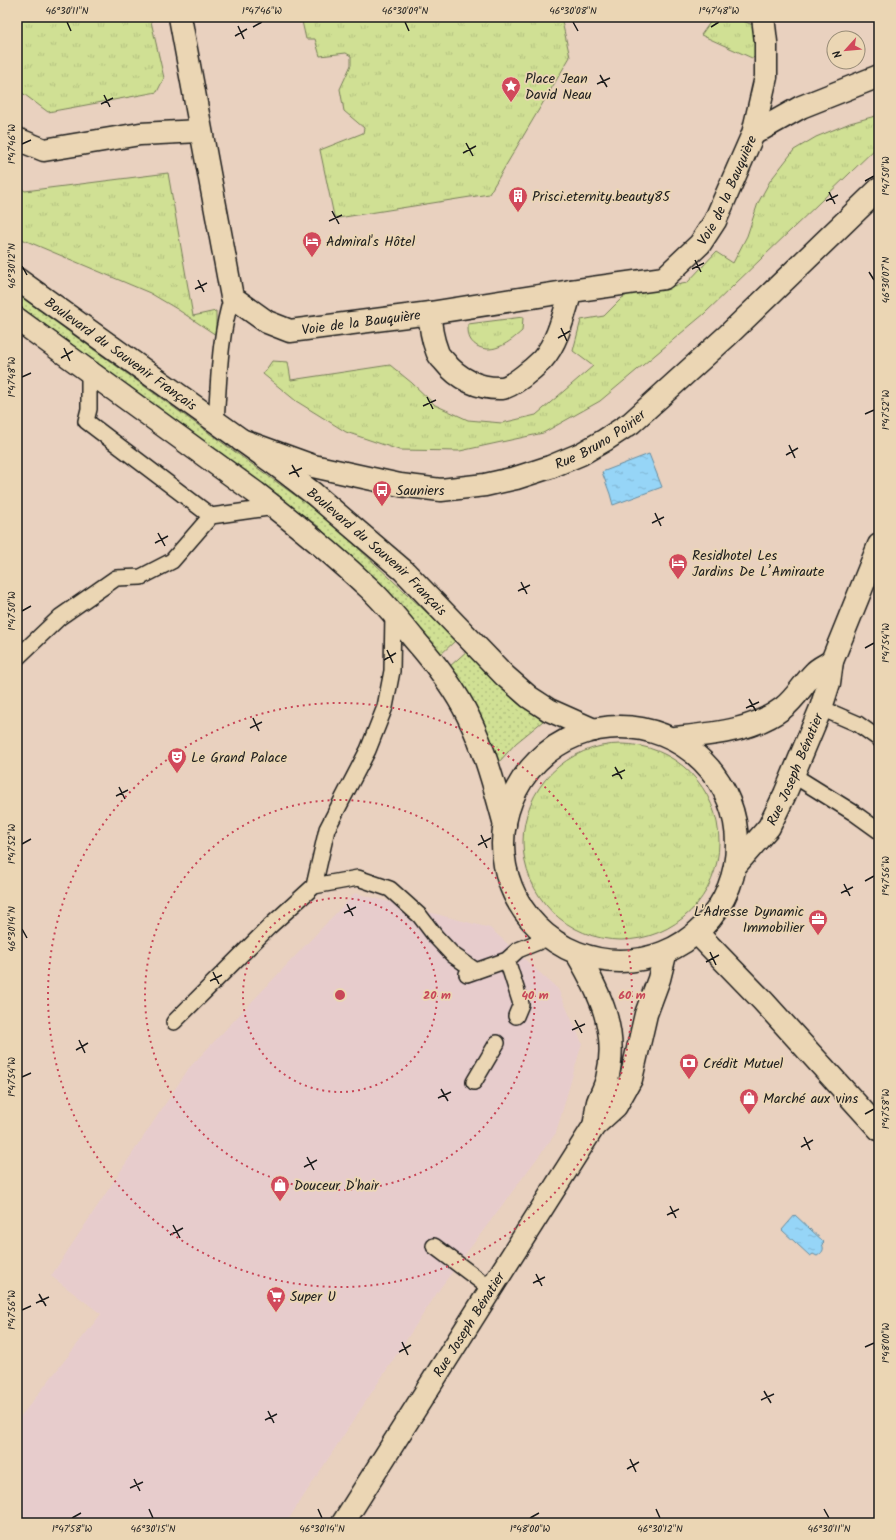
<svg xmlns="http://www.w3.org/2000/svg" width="896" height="1540" font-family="Kalam,sans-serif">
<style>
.built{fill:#e7cccc}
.grass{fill:url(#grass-tufts);stroke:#767e58}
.park{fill:url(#park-dots);stroke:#767e58}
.water{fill:url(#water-ripples);stroke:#658b9f}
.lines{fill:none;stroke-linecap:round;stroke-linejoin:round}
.lane-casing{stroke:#1c1c1c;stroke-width:18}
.street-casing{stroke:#1c1c1c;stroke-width:25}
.secondary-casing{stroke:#1c1c1c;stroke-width:25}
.lane{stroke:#ebd6b4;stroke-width:15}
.street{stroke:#ebd6b4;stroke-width:22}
.secondary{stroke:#ebd6b4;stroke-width:22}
.ticks{fill:none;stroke:#1c1c1c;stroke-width:1.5}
.ring{fill:none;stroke:#c84758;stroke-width:2;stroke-dasharray:2 4}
.labels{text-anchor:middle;stroke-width:3.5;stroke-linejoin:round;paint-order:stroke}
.poi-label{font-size:14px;fill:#1c1c1c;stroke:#ebd6b4;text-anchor:start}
.street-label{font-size:14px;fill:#1c1c1c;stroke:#ebd6b4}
.centre{fill:#c84758;stroke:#ebd6b4;stroke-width:2}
.ring-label{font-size:12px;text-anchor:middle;font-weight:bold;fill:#c84758;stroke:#ebd6b4;stroke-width:3.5;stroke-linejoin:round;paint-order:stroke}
.neatline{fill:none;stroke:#1c1c1c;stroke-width:1.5}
.ticks-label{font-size:10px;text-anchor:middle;fill:#1c1c1c}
</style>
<defs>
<pattern id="grass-tufts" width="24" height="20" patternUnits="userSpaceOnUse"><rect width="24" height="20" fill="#d0e094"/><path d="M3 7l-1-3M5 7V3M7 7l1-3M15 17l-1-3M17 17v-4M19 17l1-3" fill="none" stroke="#b2c07f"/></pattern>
<pattern id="park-dots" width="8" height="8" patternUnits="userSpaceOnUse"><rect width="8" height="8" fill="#d0e094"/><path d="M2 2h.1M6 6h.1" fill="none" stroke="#b2c07f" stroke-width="1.8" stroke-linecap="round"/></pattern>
<pattern id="water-ripples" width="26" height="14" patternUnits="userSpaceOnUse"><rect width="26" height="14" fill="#96d5f7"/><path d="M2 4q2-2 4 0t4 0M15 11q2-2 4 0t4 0" fill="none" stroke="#81b6d3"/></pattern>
</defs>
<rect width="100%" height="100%" fill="#e9d1bf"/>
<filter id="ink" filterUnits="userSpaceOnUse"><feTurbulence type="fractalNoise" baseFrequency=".025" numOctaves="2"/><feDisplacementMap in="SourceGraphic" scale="8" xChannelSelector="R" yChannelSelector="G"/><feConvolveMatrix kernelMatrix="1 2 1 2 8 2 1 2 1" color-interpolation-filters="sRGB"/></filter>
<g filter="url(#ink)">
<path class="built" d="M355,893L490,928L558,989L582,1043L556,1133L441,1287L286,1523H17V1421L101,1314L51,1276L189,1068Z"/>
<path class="grass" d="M17,17H150L164,78L157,92L48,112L17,89Z
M301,17H561L570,57L489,194L338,218L334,216L320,150L363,133L364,128L344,111L340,89L351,65V56L346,53L320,56L315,39H306Z
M714,17H733L753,25L756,57L752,58L701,35Z
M879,115V145L704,314L600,401L543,433L460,451L399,450L346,432L296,401L263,374L272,361L288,362L291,380L390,365L412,383L435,405L468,420L502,423L536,415L593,366L573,351L581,320L604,316L622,298L629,294L687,283L716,252L733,263L747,236L758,203L770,181L794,150L816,137L850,123Z
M168,173L193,316L216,311V335L177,309L150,293L17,237V185L25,191Z
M523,317L522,331C510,342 493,355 477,346C468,340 468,334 468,324Z
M523 842a98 98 0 1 1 196 0a98 98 0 1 1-196 0Z"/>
<path class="park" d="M17,294L325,517L456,640L439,656L379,587L318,526L17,304Z
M468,650L516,702L543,721L516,743L499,762L494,763L449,667Z"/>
<path class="water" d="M649,454L662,487L613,505L610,494L602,472Z
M795,1215L824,1242L822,1244C825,1250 822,1253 817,1256L813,1254L810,1256L782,1230Z"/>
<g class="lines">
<g class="lane-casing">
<path id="lane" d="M89,370V409L86,421L211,516
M216,422C219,381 219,336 232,297
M17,658L60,617L116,578L141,577L172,561L211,516L275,507
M821,708L858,724L879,739
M793,775L854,813L879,831
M314,886L358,878L390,889L420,916L436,937L453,955L476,971
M507,960L521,1004L516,1016
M467,974L507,960L518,950L548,938
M174,1022L269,927L314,886L327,829L368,750L385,707L392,671L393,613
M474,1082L497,1043
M434,1246L491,1289"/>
</g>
<g class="street-casing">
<g id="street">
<path id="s1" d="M180,17L232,297L267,322L290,331L430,313C430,326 432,338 437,351C438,355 441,358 444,361C458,379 479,389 502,388C512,387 534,368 542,360C558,342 564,314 571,291L664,278L700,244L715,221L753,134L766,77V42L763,17"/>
<path d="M753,134L801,107L879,76"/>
<path d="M17,139L44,150L140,134L200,131"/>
<path d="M430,313L571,291"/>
</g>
</g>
<g class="secondary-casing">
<g id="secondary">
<path id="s2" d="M17,279L279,467L314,494L404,571L505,676L529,697L549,710L594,730"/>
<path d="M17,319L256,493C295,523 334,555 370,589C386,604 400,622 414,639C435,663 454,687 468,716C485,750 495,788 505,825"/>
<path id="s3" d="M241,440L313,466L400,485L441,490L485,485L516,478L550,467L581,454L605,440L631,423L728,335L879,189"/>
<circle cx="620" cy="844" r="117"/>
<path d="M675,738C712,734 753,731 783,708C796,698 803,684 814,673C818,668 826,665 832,661"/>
<path id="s4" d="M735,866L769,827L785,794L821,708L829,683L832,661L879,545"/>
<path d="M697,933L763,1001L879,1129"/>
<path d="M577,954C600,993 619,1032 607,1079C605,1087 601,1094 598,1102C596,1110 596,1118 594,1126"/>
<path id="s5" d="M343,1523L594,1126L616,1106L631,1079L646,1014L659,979L665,955"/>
</g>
</g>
<use href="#lane" class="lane"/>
<use href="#street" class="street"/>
<use href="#secondary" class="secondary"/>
</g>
</g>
<path class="ticks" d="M67,22L71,31M405,22L409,31M573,22L578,31M238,26L244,39M253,27L262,22M711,27L719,22M235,36L247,29M600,75L607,87M597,84L610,78M104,95L110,107M101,104L113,98M466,143L473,156M22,144L31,140M463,153L476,146M865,181L874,176M829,192L835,204M826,201L838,195M332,211L339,224M329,221L342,215M695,260L701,272M22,266L27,275M692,269L704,263M869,272L874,280M198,280L204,292M195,289L207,283M561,328L567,341M558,338L570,331M64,348L70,361M61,358L73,351M22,377L31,373M427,397L433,409M423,406L436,400M865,414L874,410M789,445L795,458M786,455L798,448M292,465L299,477M289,474L302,468M655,513L661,526M652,523L664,517M158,533L165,546M155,543L168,536M521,582L527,594M518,591L530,585M22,611L31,606M865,648L874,643M387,650L393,663M384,660L396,653M749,699L756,711M746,708L759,702M253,718L259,731M250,728L262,722M615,767L622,779M612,776L625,770M119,787L125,799M116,796L128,790M481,835L487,848M22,844L31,839M478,845L491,838M865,881L874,876M844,884L850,896M841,893L853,887M347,904L353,916M344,913L356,907M22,929L27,938M710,952L716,965M706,962L719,955M213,972L219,984M210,981L222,975M575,1020L582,1033M572,1030L585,1024M79,1040L85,1053M76,1050L88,1043M22,1077L31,1073M441,1089L448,1101M438,1098L451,1092M865,1114L874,1109M804,1137L810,1150M801,1147L813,1140M307,1157L314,1170M304,1167L317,1160M670,1206L676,1218M667,1215L679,1209M173,1225L180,1238M170,1235L183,1228M536,1274L542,1286M533,1283L545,1277M39,1294L46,1306M36,1303L49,1297M22,1310L31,1306M402,1342L408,1355M865,1347L874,1343M399,1352L411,1345M764,1391L771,1403M761,1400L774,1394M268,1411L274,1423M265,1420L277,1414M630,1459L636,1472M627,1469L639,1462M134,1479L140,1491M130,1488L143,1482M149,1509L153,1518M318,1509L322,1518M656,1509L660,1518M824,1509L829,1518M72,1518L81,1513M530,1518L539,1513"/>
<g class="ring">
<circle cx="340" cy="995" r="97"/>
<circle cx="340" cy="995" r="195"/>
<circle cx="340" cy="995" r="292"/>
</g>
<defs>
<g id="sight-pin" transform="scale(1)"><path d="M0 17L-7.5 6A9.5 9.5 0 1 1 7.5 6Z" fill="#d1495b" stroke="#ebd6b4"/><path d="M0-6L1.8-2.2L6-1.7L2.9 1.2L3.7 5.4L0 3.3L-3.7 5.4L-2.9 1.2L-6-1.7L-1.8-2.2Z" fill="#fff"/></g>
<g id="building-pin" transform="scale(1)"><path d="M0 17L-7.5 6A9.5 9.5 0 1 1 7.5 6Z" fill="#d1495b" stroke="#ebd6b4"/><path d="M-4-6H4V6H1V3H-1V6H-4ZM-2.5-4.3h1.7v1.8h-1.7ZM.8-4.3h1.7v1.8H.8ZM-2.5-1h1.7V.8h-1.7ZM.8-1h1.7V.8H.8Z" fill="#fff"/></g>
<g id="hotel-pin" transform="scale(1)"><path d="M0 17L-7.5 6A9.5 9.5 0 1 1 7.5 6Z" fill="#d1495b" stroke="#ebd6b4"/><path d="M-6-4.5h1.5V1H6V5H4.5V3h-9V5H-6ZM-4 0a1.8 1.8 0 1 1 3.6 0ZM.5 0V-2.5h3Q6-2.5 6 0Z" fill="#fff"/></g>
<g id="bus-pin" transform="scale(1)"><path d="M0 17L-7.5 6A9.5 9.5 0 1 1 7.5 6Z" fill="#d1495b" stroke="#ebd6b4"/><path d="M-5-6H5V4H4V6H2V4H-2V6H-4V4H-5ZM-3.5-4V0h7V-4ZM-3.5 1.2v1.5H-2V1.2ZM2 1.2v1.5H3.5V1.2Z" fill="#fff"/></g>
<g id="theatre-pin" transform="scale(1)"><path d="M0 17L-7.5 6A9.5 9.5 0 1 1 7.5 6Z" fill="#d1495b" stroke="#ebd6b4"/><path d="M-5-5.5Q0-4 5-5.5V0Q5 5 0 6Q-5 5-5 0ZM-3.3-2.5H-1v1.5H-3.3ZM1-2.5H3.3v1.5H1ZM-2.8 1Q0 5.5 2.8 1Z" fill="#fff"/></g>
<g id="office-pin" transform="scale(1)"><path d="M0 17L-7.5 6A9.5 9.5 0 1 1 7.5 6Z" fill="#d1495b" stroke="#ebd6b4"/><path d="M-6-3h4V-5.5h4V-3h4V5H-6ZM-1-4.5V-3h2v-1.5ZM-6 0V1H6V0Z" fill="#fff"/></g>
<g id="bank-pin" transform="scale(1)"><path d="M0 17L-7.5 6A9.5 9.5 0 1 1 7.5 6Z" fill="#d1495b" stroke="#ebd6b4"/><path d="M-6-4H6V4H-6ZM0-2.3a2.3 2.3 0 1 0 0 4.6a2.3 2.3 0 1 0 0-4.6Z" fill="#fff"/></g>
<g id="shop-pin" transform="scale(1)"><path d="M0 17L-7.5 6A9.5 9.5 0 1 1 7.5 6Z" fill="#d1495b" stroke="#ebd6b4"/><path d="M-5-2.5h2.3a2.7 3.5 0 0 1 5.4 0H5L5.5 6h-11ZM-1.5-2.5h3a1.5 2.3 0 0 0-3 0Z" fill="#fff"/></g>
<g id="supermarket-pin" transform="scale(1)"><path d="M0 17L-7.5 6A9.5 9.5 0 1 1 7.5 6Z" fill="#d1495b" stroke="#ebd6b4"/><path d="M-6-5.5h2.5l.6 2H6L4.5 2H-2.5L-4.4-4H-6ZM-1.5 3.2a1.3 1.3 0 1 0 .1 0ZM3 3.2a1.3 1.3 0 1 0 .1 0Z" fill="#fff"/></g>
</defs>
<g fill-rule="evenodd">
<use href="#sight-pin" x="511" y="86"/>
<use href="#building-pin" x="518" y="196"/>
<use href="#hotel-pin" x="312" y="241"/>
<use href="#bus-pin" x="382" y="490"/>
<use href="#hotel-pin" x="678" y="563"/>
<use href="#theatre-pin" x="177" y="757"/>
<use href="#office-pin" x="818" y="919"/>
<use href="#bank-pin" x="689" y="1063"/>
<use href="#shop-pin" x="749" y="1098"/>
<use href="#shop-pin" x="280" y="1185"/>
<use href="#supermarket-pin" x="276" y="1296"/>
</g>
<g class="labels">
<g class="poi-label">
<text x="525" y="83">Place Jean<tspan x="525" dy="16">David Neau</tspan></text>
<text x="532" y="201">Prisci.eternity.beauty85</text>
<text x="326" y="246">Admiral's Hôtel</text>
<text x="396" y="495">Sauniers</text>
<text x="692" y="560">Residhotel Les<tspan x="692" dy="16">Jardins De L’Amiraute</tspan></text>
<text x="191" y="762">Le Grand Palace</text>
<text x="804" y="916" text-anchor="end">L'Adresse Dynamic<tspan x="804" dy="16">Immobilier</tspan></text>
<text x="703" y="1068">Crédit Mutuel</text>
<text x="763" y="1103">Marché aux vins</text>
<text x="294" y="1190">Douceur D'hair</text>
<text x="290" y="1301">Super U</text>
</g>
<g class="street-label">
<text dy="5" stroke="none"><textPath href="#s1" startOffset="940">Voie de la Bauquière</textPath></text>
<text dy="5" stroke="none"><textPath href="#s1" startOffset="424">Voie de la Bauquière</textPath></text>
<text dy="5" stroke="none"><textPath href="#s2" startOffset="128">Boulevard du Souvenir Français</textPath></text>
<text dy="5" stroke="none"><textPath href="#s3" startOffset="376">Rue Bruno Poirier</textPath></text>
<text dy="5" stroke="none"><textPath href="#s2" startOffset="452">Boulevard du Souvenir Français</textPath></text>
<text dy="5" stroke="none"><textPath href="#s4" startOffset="115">Rue Joseph Bénatier</textPath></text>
<text dy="5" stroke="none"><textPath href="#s5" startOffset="235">Rue Joseph Bénatier</textPath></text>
</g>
</g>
<circle cx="340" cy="995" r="6" class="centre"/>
<g class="ring-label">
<text x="437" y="999">20 m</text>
<text x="535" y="999">40 m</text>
<text x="632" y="999">60 m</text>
</g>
<rect width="896" height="1540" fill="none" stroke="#ebd6b4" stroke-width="44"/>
<g transform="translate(846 50) rotate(243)"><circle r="19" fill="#ebd6b4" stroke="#988c77"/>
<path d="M0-3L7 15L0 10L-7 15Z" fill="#d1495b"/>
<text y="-6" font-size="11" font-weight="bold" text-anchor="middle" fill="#1c1c1c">N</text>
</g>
<rect x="22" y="22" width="852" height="1496" class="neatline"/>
<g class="ticks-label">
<text x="67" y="14">46°30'11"N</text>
<text x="262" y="14">1°47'46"W</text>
<text x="405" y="14">46°30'09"N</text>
<text x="573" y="14">46°30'08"N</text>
<text x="719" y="14">1°47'48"W</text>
<text transform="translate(11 144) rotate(-90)" y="4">1°47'46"W</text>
<text transform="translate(885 176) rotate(-90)" y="4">1°47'50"W</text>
<text transform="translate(11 266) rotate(-90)" y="4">46°30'12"N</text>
<text transform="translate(885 280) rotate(-90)" y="4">46°30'07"N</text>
<text transform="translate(11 377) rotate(-90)" y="4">1°47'48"W</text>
<text transform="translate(885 410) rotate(-90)" y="4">1°47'52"W</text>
<text transform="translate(11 611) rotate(-90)" y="4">1°47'50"W</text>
<text transform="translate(885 643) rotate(-90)" y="4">1°47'54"W</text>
<text transform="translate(11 844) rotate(-90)" y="4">1°47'52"W</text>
<text transform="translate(885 876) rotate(-90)" y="4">1°47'56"W</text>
<text transform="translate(11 929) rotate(-90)" y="4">46°30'14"N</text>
<text transform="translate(11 1077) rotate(-90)" y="4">1°47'54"W</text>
<text transform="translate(885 1109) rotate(-90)" y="4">1°47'58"W</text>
<text transform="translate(11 1310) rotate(-90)" y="4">1°47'56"W</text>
<text transform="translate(885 1343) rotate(-90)" y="4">1°48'00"W</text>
<text x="72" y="1532">1°47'58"W</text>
<text x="153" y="1532">46°30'15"N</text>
<text x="322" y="1532">46°30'14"N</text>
<text x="530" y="1532">1°48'00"W</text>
<text x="660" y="1532">46°30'12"N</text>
<text x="829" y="1532">46°30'11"N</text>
</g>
</svg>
